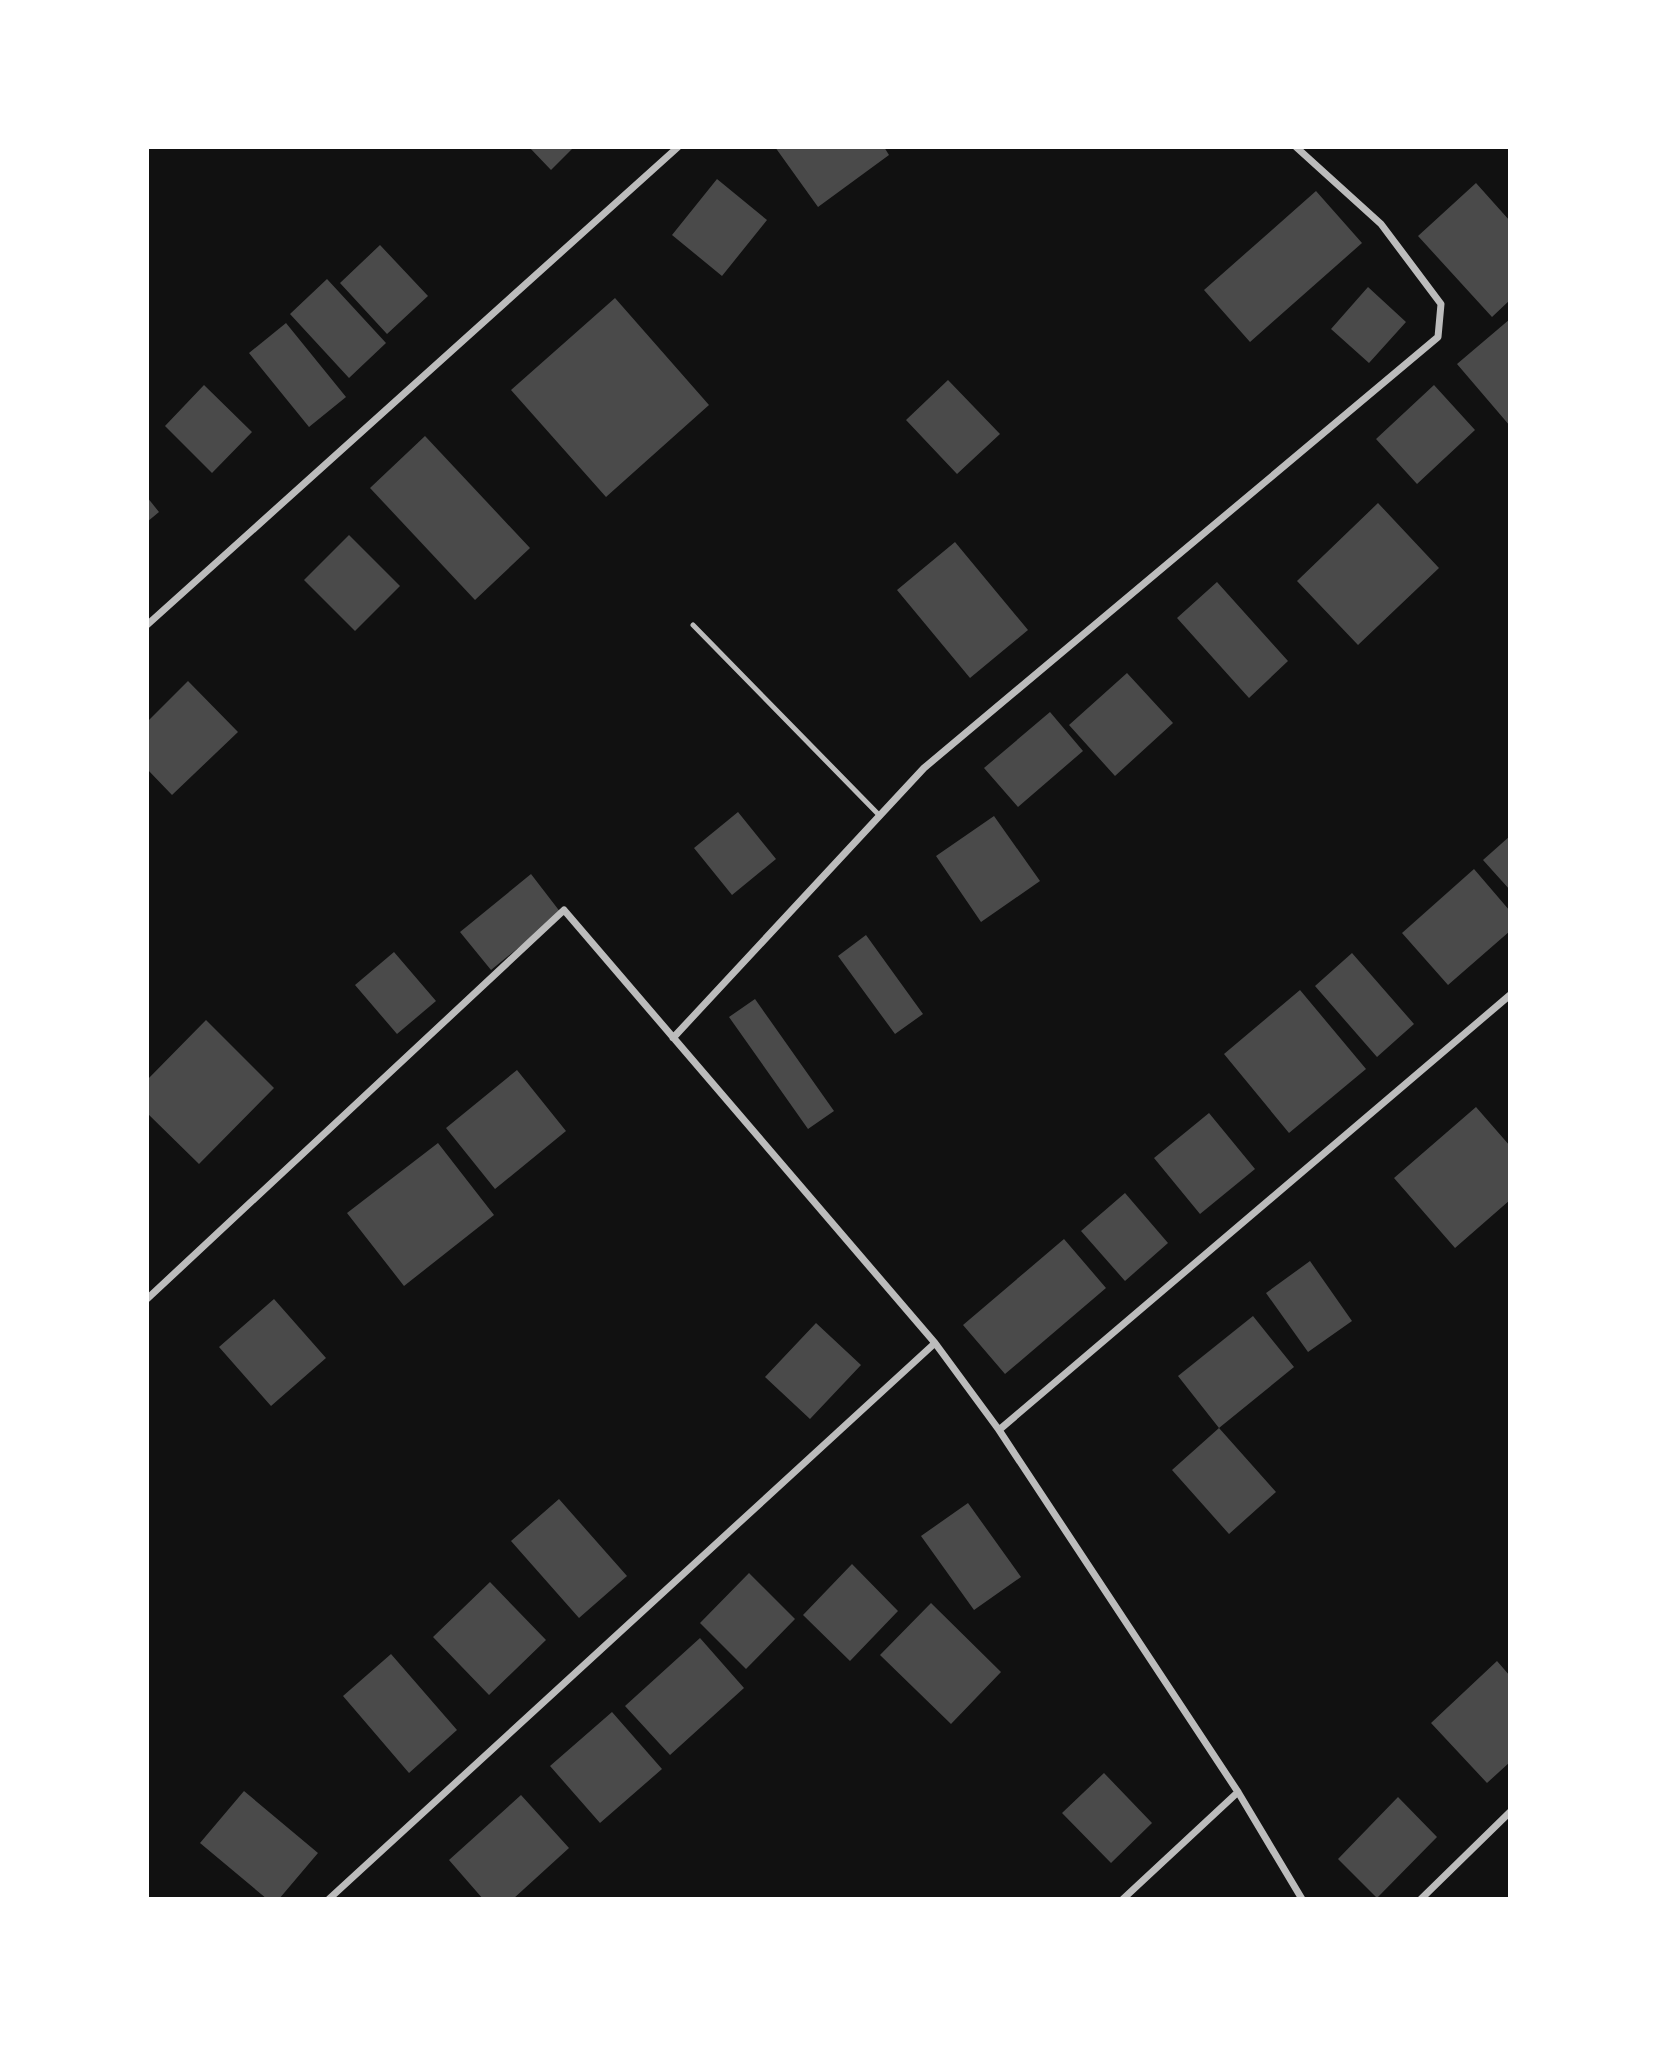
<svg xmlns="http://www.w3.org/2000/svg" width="1657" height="2046" font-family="'Roboto Serif',serif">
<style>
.building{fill:#4a4a4a}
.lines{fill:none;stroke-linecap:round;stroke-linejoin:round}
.service{stroke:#bcbcbc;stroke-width:5}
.minor{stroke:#bcbcbc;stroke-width:7}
</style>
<rect width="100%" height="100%" fill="#111"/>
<path class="building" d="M529,147H574L551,170Z
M775,147H884L889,155L818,207Z
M717,179L767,220L722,276L672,235Z
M1476,183L1510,221V300L1492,317L1418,236Z
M1316,191L1362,243L1250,342L1204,290Z
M380,245L428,296L387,334L340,283Z
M327,279L386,343L349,378L290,314Z
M1368,287L1406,322L1369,363L1331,329Z
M615,298L709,405L606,497L511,390Z
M1510,319V426L1457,364Z
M286,323L346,397L309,427L249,353Z
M948,380L1000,434L957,474L906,420Z
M204,385L252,432L212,473L165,426Z
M1434,385L1475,430L1417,484L1376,439Z
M425,436L530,548L475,600L370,488Z
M147,497L159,512L147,522Z
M1378,503L1439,568L1358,645L1297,581Z
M349,535L400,586L355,631L304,580Z
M955,542L1028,630L970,678L897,590Z
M1217,582L1288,661L1249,698L1177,618Z
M1127,673L1173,723L1115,776L1069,725Z
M188,681L238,732L172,795L147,769V722Z
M1050,712L1083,751L1018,807L984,768Z
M738,812L776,859L732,895L694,848Z
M994,816L1040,881L981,922L936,856Z
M1510,836V890L1483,860Z
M1474,869L1510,911V931L1448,985L1402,933Z
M531,874L561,913L491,970L460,932Z
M866,935L923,1014L895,1034L838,956Z
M394,952L436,1001L397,1034L355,985Z
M1352,953L1414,1024L1377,1057L1315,986Z
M1300,990L1366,1069L1289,1133L1224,1054Z
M755,999L834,1111L808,1129L729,1017Z
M206,1020L274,1088L199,1164L147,1113V1080Z
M517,1070L566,1131L495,1189L446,1128Z
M1476,1107L1510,1146V1200L1455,1248L1394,1178Z
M1209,1113L1255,1169L1200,1214L1154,1158Z
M438,1143L494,1215L404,1286L347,1213Z
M1125,1193L1168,1243L1125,1281L1081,1231Z
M1064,1239L1106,1288L1005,1374L963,1325Z
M1310,1261L1352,1321L1308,1352L1266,1293Z
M274,1299L326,1358L271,1406L219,1347Z
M1253,1316L1294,1367L1219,1428L1178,1376Z
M816,1323L861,1365L810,1419L765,1377Z
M1219,1428L1276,1492L1229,1534L1172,1470Z
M559,1499L627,1576L579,1618L511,1541Z
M968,1503L1021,1577L974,1610L921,1536Z
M852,1564L898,1611L850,1661L803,1615Z
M749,1573L795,1619L746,1669L700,1623Z
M490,1582L546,1640L489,1695L433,1637Z
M931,1603L1001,1672L951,1724L880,1655Z
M700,1638L744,1688L670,1755L625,1706Z
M391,1654L457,1730L409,1773L343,1696Z
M1497,1661L1510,1676V1762L1487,1783L1431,1723Z
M612,1712L662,1769L600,1823L550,1766Z
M1104,1773L1152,1823L1111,1863L1062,1813Z
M244,1791L318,1853L279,1899H267L200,1843Z
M521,1795L569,1848L513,1899H483L449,1860Z
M1398,1797L1437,1837L1377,1898L1338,1859Z"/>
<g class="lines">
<path class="service" d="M693,625L880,816"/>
<path class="minor" d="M147,625L678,147
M673,1038L924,768L1438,337L1441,304L1381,224L1296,147
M147,1299L564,910L935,1343L999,1430L1238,1792L1302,1899
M999,1430L1510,995
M329,1899L935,1343
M1123,1899L1238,1792
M1421,1899L1510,1812"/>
</g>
<rect width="1657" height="2046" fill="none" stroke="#ffffff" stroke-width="298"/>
</svg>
